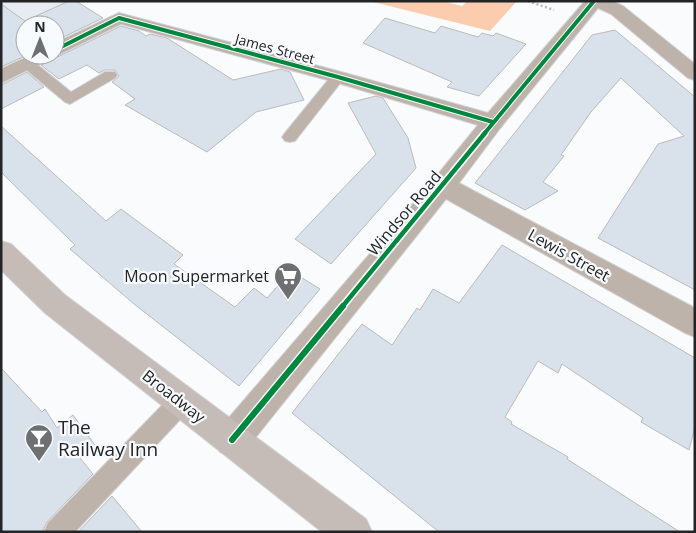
<svg xmlns="http://www.w3.org/2000/svg" width="696" height="533" font-family="'Open Sans',sans-serif">
<style>
.built{fill:#e7ecf2}
.forest{fill:#fbccae}
.building{fill:#d9e1ea;stroke:#babbbd}
.lines{fill:none;stroke-linecap:round;stroke-linejoin:round}
.lane-casing{stroke:#d3d4d5;stroke-width:2}
.street-casing{stroke:#d3d4d5;stroke-width:2}
.secondary-casing{stroke:#d3d4d5;stroke-width:2}
.path{stroke:#bdb6b2;stroke-width:2.5;stroke-dasharray:2 2.5;stroke-linecap:butt}
.lane{fill:#beb3ab;fill-rule:evenodd}
.street{fill:#beb3ab;fill-rule:evenodd}
.secondary{fill:#c5bcb7;fill-rule:evenodd}
.cycleway-far2-casing{stroke:#f8fbfe;stroke-width:6}
.cycleway-far1-casing{stroke:#f8fbfe;stroke-width:8}
.cycleway-casing{stroke:#f8fbfe;stroke-width:9}
.cycleway-far2{stroke:#00873e;stroke-width:4}
.cycleway-far1{stroke:#00873e;stroke-width:4.5}
.cycleway{stroke:#00873e;stroke-width:6}
.labels{text-anchor:middle;stroke-width:4.5;stroke-linejoin:round;paint-order:stroke}
.far-street-label{font-size:14px;fill:#232426;stroke:#f8fbfe}
.street-label{font-size:16px;fill:#232426;stroke:#f8fbfe}
.poi-label{font-size:16px;fill:#232426;stroke:#f8fbfe;text-anchor:end}
.near-poi-label{font-size:19px;fill:#232426;stroke:#f8fbfe;text-anchor:start}
</style>
<rect width="100%" height="100%" fill="#f9fbfd"/>
<path class="built" d="M1,1H65L98,16L55,25H25L1,66Z"/>
<path class="forest" d="M369,1H442L462,6L468,1H517L490,31Z"/>
<path class="building" d="M69,1H76L103,18L55,41V25H25V55H27L1,67V4L25,21Z
M385,18L435,33L441,26L478,37L482,33L493,36L496,33L526,44L479,96L447,87L452,82L363,43Z
M121,26L139,31L146,36L150,34L167,38L233,80L281,69L290,72L304,100L256,112L207,152L125,105L135,99L112,82L119,76L115,70H105L99,73L87,65L59,79L41,65Z
M615,30L695,97V290L598,238L658,144L684,136L621,78L591,112L561,155L564,156L543,182L558,191L525,210L475,183L592,35Z
M27,72L44,87L1,109V85Z
M376,96L383,98L408,138L416,168L331,264L295,239L376,154L348,103Z
M1,126L106,221L121,209L183,255L174,264L235,307L254,288L267,298L291,271L320,289L239,386L134,304L70,249L75,245L1,172Z
M502,245L695,358V427L689,450L641,422L643,418L562,364L558,373L538,361L505,417L512,422L511,424L568,457L567,459L680,532H439L292,413L362,324L392,345L417,308L420,310L433,289L459,303Z
M1,368L42,412L45,409L57,428L73,415L95,445L80,458L93,474L47,522L42,532H1Z
M112,496L142,532H78Z"/>
<g class="lines">
<g class="lane-casing">
<path id="lane" d="M28,60L33,61L71,92L105,72H115L117,75L115,78L70,104L65,102L23,67L21,64Z
M338,73L343,74L345,77L295,141L290,142L285,141L282,137L285,133L333,74Z
M181,391L189,394L192,402L189,410L75,532H44L48,523L173,394Z"/>
</g>
<g class="street-casing">
<path id="street" d="M585,1H612L623,6L695,64V80L688,78L611,14L598,8L501,127L459,183L695,308V337L685,333L446,199L244,452L232,457L220,452L215,440L220,428L434,179L478,125L331,81L121,24L1,83V69L31,55H55V43L119,13L345,73L488,113Z"/>
</g>
<g class="secondary-casing">
<path id="secondary" d="M1,241L11,244L65,295L366,519L372,532H322L45,313L1,270Z"/>
</g>
<path class="path" d="M528,1L554,10"/>
<use href="#lane" class="lane"/>
<use href="#street" class="street"/>
<use href="#secondary" class="secondary"/>
<g class="cycleway-far2-casing">
<path id="cycleway-far2" d="M55,50L119,18L338,77L493,122
M484,134L594,1"/>
</g>
<g class="cycleway-far1-casing">
<path id="cycleway-far1" d="M342,307L485,133"/>
</g>
<g class="cycleway-casing">
<path id="cycleway" d="M232,440L343,306"/>
</g>
<use href="#cycleway-far2" class="cycleway-far2"/>
<use href="#cycleway-far1" class="cycleway-far1"/>
<use href="#cycleway" class="cycleway"/>
</g>
<defs>
<g id="supermarket-pin" transform="scale(1.4375)"><path d="M0 17L-7.5 6A9.5 9.5 0 1 1 7.5 6Z" fill="#6e6f71" stroke="#f8fbfe"/><path d="M-6-5.5h2.5l.6 2H6L4.5 2H-2.5L-4.4-4H-6ZM-1.5 3.2a1.3 1.3 0 1 0 .1 0ZM3 3.2a1.3 1.3 0 1 0 .1 0Z" fill="#fff"/></g>
<g id="bar-pin" transform="scale(1.4375)"><path d="M0 17L-7.5 6A9.5 9.5 0 1 1 7.5 6Z" fill="#6e6f71" stroke="#f8fbfe"/><path d="M-6-5H6L.8 .8V4.5H3.5V6h-7V4.5H-.8V.8Z" fill="#fff"/></g>
</defs>
<g fill-rule="evenodd">
<use href="#supermarket-pin" x="288" y="276"/>
<use href="#bar-pin" x="39" y="438"/>
</g>
<g class="labels">
<g class="far-street-label">
<text transform="translate(275 49) rotate(15)" y="5">James Street</text>
</g>
<g class="street-label">
<text transform="translate(404 213) rotate(-50)" y="6">Windsor Road</text>
<text transform="translate(569 255) rotate(29)" y="6">Lewis Street</text>
<text transform="translate(174 396) rotate(38)" y="6">Broadway</text>
</g>
<g class="poi-label">
<text x="269" y="282">Moon Supermarket</text>
</g>
<g class="near-poi-label">
<text x="58" y="434">The<tspan x="58" dy="22">Railway Inn</tspan></text>
</g>
</g>
<rect width="696" height="533" fill="none" stroke="#232426" stroke-width="5"/>
<g transform="translate(40 40)"><circle r="24" fill="#f8fbfe" stroke="#a3a5a8"/>
<path d="M0-4L9 19L0 12L-9 19Z" fill="#6e6f71"/>
<text y="-8" font-size="14" font-weight="bold" text-anchor="middle" fill="#232426">N</text>
</g>
</svg>
